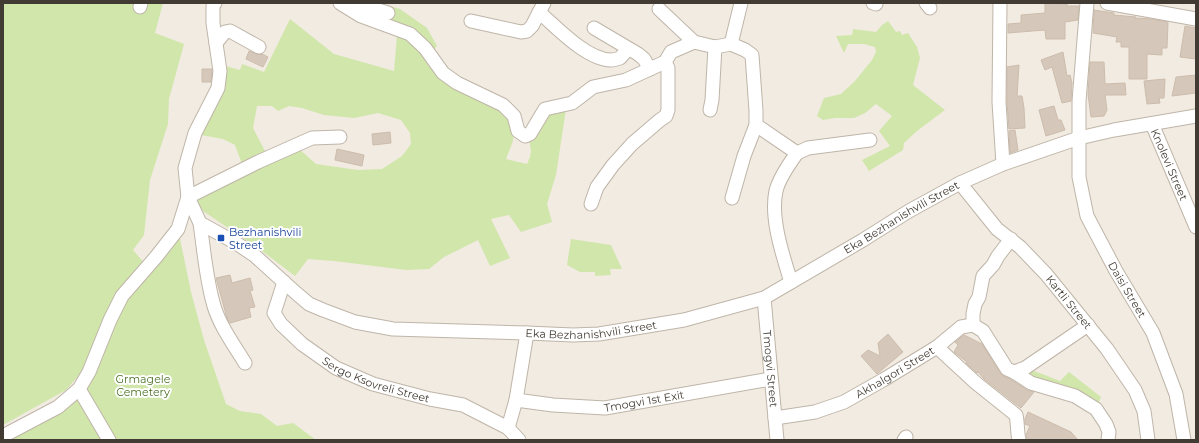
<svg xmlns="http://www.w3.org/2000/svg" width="1199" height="443" font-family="Montserrat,sans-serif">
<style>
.green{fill:#d1e6aa}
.building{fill:#d5c8bb;stroke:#cdbcab}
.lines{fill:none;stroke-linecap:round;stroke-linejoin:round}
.minor-casing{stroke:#bfb5a8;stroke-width:15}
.minor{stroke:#fff;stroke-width:13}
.transit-dot{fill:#1a4fb4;stroke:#fff;stroke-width:1.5}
.labels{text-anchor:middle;stroke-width:4;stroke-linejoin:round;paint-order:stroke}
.street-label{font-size:11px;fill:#423b33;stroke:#fff}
.transit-label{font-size:11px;fill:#164399;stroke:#fff;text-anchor:start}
.park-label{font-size:11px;fill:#4b7227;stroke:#fff}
</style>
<rect width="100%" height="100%" fill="#f1ebe2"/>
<path class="green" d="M3,3H163L155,33L184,44L169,99L168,124L150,180L144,235L133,250L145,264L81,373L66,390L3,425Z
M368,3H379L400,9L427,28L437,46L433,50L378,18Z
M290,19L334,54L394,71L397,35L408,40L417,46L428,65L443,81L500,109L508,117L514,130L513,141L506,159L527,164L530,157L531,151L529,140L546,111L566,109L556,175L547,204L552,222L521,232L509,215L491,219L510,258L490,266L478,240L444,257L429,269L406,270L334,261L308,259L295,276L262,251L203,211L194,198L298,148L316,164L358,170L382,169L402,156L411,144L410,133L401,120L378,113L354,118L324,115L302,108L289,106L278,111L272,106H257L253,128L266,153L242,164L235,145L223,139L201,135L225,66L240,70L242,64L264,72Z
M888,21L896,32L900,31L902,35L908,33L917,47L920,58L913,85L945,110L917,131L904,143L903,150L869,171L862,160L890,146L879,131L892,116L876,104L865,113L854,118H835L823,120L817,116L824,98L841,94L855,81L872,60L876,52L875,47L864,44H848L844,53L836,36L852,35L853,29L876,32L882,25Z
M178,229L191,292L204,340L226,404L240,411L261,414L277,426L293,423L316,440H3L79,389L110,320Z
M571,239L611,245L622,269H610L611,275L595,276V272H580L567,265Z
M1025,368L1045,375L1060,381L1069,372L1101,397L1096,409L1031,383Z"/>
<path class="building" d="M1045,3L1067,4V6H1079L1078,20L1065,22V39H1046L1045,30L1008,33V24L1021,23V15L1045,13Z
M1094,10L1114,13V15L1136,17L1135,18L1152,19L1168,22L1167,48H1162V55L1147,54V79H1129V47H1121V42H1116L1117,37L1093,33Z
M1185,26L1196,28V59L1180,57Z
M249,51L256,54H262L268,57L263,67L246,59Z
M1063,52L1067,76L1070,75L1072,83L1071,101L1062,103L1052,67L1045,70L1041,60Z
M1090,62H1104L1105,84L1125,83L1126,95H1105L1107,110L1104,116L1091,117L1088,94Z
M1019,65L1017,96H1022L1024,108L1025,128L1009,129L1007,102V67Z
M202,69H212L211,82H202Z
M1196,75V93L1172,96L1176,77Z
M1165,79L1164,98H1159L1160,103L1147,104L1144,81Z
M1054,106L1058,120H1061L1065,130L1046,136L1039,110Z
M1015,130L1018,150L1010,153L1009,131Z
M390,132L391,143L373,145L372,134Z
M337,149L364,155L362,166L335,160Z
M230,275L232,283L250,278L253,290L250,291L255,307L249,308L251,317L230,323L227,318L216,278Z
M888,334L903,352L877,374L861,356L868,350L880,356L878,343Z
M964,335L982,344L1000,373L1003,376L1010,379L1027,390L1034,392L1021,408L984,379L978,372L977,373L966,363L967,362L954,352L958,345L955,342Z
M1028,412L1071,432L1078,440H1029L1027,439L1026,435L1030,426L1025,424V419Z"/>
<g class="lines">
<g class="minor-casing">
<g id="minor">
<path id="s1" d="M215,3L213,6V23L220,71L218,88L195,133L185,168L188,197L200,223L236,243L254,255L296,293L309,304L323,310L355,322L393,329L527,333L573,335L599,334L684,320L764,298L863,240L909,211L960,183L1003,164L1079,138L1114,130L1196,116"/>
<path d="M340,3L361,16L410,34L425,48L443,73L457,83L503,105L514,116L518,131L525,136L530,134L545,109L572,103L593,87L626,80L665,62L671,52L694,42"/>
<path d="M355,3L388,13"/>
<path d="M873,3L876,4"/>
<path d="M926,3L930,8"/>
<path d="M1000,3L999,102L1003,164"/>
<path id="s2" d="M1087,3L1079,101V177L1087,216L1116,271L1153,333L1176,394L1184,440"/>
<path d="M1107,3L1196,19"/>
<path d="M140,7L141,3"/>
<path d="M659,9L694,42L715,47L731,44L745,50L752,55L756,111V125L797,153L808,148L870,140"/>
<path d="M539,12C556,27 587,60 611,60C614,60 617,59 620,58L628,49"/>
<path d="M471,21L521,32L527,31L532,26L544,3"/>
<path d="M594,28L638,54L644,59L650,69"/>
<path d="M216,43L225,32L230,31L259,47"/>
<path d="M731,44L741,3"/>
<path d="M710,110L712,100L715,47"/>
<path id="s3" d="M1152,124L1196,227"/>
<path id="s4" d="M960,183L997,229L1020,247L1046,274L1107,349L1135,390L1144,411L1148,440"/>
<path d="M732,198L744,156L756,125"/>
<path d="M591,204L597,187L613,165L632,144L660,120L666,116L668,110V68L665,62"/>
<path d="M200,223C204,251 206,279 214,306C220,326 234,345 245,363"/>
<path id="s5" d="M284,282L274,313L281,324L302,344L336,368L373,384L430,399L463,405L508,428L519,440"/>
<path d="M791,282C783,256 770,218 776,191C779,178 789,164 797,153"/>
<path id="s6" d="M764,298L777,440"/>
<path d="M973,325V314L975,304L979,297L983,276L993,265L998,256L1011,239"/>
<path d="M937,347L976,383L1016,415C1018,424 1017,432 1019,440"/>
<path d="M1014,372L1025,368L1088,325"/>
<path d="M79,389L109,440"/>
<path id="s7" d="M516,400L553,405L605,408L771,379"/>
<path id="s8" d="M775,418L815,412L844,402L883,380L937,347L961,327L973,325L983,331L1007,369L1014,372L1031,383L1075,396L1096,409L1106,424L1109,432L1108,440"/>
<path d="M508,428L516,400L527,333"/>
<path d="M3,436L58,407L79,389L89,372L110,320L122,296L156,257L178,229L188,197L258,162L312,138L340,137"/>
<path d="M904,440L906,437"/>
</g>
</g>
<use href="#minor" class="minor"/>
</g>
<rect class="transit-dot" x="217" y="234" width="8" height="8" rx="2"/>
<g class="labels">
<g class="street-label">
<text dy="4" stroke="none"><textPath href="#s3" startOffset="44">Knolevi Street</textPath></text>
<text dy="4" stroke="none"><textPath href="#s1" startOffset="990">Eka Bezhanishvili Street</textPath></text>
<text dy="4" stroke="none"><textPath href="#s2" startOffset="298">Daisi Street</textPath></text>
<text dy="4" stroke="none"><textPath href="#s4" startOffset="162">Kartli Street</textPath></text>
<text dy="4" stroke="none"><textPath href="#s1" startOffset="654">Eka Bezhanishvili Street</textPath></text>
<text dy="4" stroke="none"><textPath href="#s6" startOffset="71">Tmogvi Street</textPath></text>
<text dy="4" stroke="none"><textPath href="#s8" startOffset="130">Akhalgori Street</textPath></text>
<text dy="4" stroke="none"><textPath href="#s5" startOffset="158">Sergo Ksovreli Street</textPath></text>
<text dy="4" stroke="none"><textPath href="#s7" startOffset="129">Tmogvi 1st Exit</textPath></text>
</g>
<g class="transit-label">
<text x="229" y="236">Bezhanishvili<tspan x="229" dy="13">Street</tspan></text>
</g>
<g class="park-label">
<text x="143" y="383">Grmagele<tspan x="143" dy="13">Cemetery</tspan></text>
</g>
</g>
<rect width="1199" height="443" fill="none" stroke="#423b33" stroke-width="8"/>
</svg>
